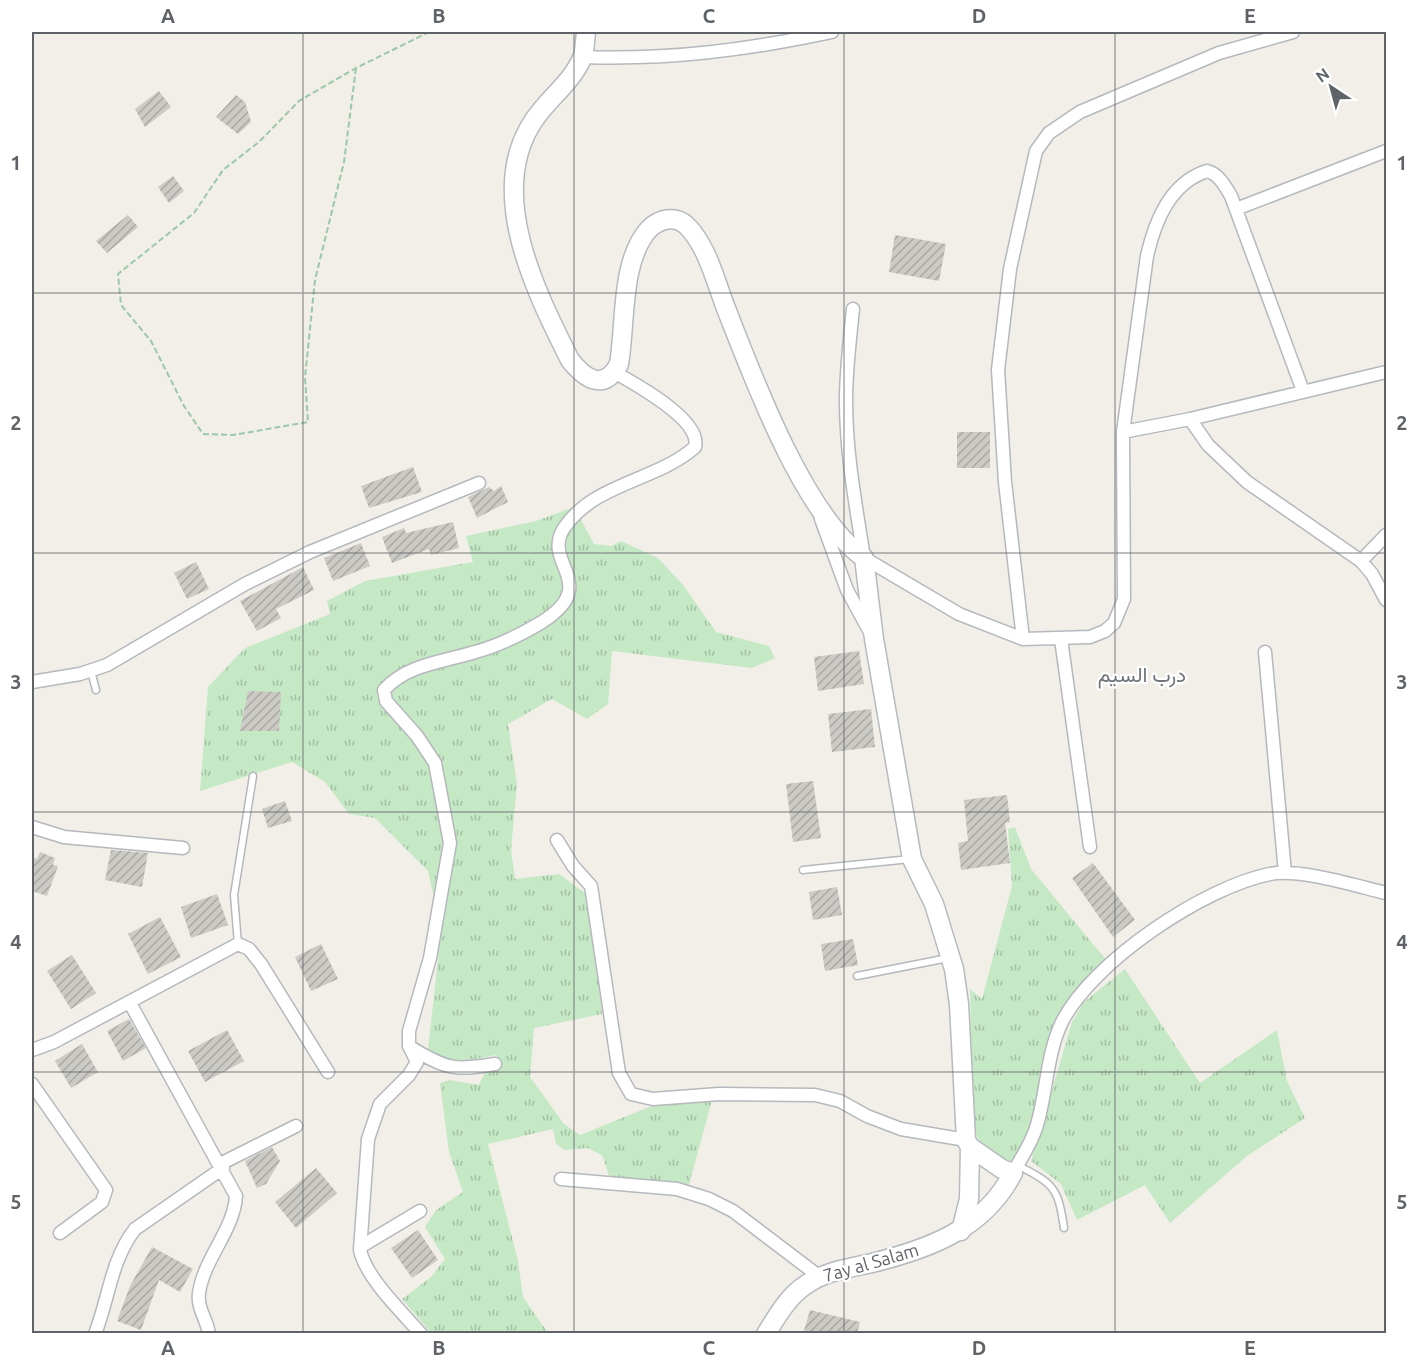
<svg xmlns="http://www.w3.org/2000/svg" width="1418" height="1365" font-family="Ubuntu,Vazirmatn,sans-serif">
<style>
.grass{fill:url(#grass-tufts)}
.building{fill:url(#building-hatch)}
.lines{fill:none;stroke-linecap:round;stroke-linejoin:round}
.lane-casing{stroke:#b5b8bc;stroke-width:9}
.street-casing{stroke:#b5b8bc;stroke-width:15}
.secondary-casing{stroke:#b6babf;stroke-width:21}
.path{stroke:#9cc7a9;stroke-width:2;stroke-dasharray:6 3;stroke-linecap:butt}
.lane{stroke:#fff;stroke-width:6}
.street{stroke:#fff;stroke-width:12}
.secondary{stroke:#fff;stroke-width:18}
.grid{fill:none;stroke:#5f6368;stroke-width:1.5;stroke-opacity:0.55}
.labels{text-anchor:middle;stroke-width:4.5;stroke-linejoin:round;paint-order:stroke}
.street-label{font-size:18px;fill:#5f6368;stroke:#fff}
.quarter-label{font-size:21px;fill:#70757a;stroke:#fff}
.neatline{fill:none;stroke:#5f6368;stroke-width:2}
.grid-label{font-size:20px;text-anchor:middle;font-weight:bold;fill:#5f6368}
</style>
<defs>
<pattern id="grass-tufts" width="24" height="20" patternUnits="userSpaceOnUse" patternTransform="scale(1.5)"><rect width="24" height="20" fill="#c5e8c5"/><path d="M3 7l-1-3M5 7V3M7 7l1-3M15 17l-1-3M17 17v-4M19 17l1-3" fill="none" stroke="#a3c0a4"/></pattern>
<pattern id="building-hatch" width="6" height="6" patternUnits="userSpaceOnUse" patternTransform="scale(1.5)"><rect width="6" height="6" fill="#cccac5"/><path d="M-1 1l2-2M0 6l6-6M5 7l2-2" fill="none" stroke="#a9a8a4"/></pattern>
</defs>
<rect width="100%" height="100%" fill="#f1efe8"/>
<path class="grass" d="M574,507L594,544L611,546L621,541L658,558L683,585L716,632L769,646L775,658L752,668L612,651L608,704L587,719L552,699L508,724L517,784L511,850L515,879L559,874L589,896L602,1014L534,1028L530,1077L564,1124L580,1135L659,1103L712,1100L686,1196L628,1192L611,1181L602,1155L587,1148L565,1150L556,1144L553,1129L488,1144L518,1261L523,1297L548,1333H431L402,1299L431,1277L445,1259L425,1227L436,1210L463,1192L449,1152L440,1083L450,1080L479,1085L485,1072L501,1069L497,1055C474,1059 446,1067 428,1050L441,931L428,871L375,818L349,814L325,782L292,762L200,791L208,687L245,648L330,614L327,601L365,581L473,562L466,536L536,521Z
M1015,827L1031,869L1107,961L1061,1016L1031,1133L1011,1166C991,1162 980,1145 973,1127L970,989L982,999L1012,886L1008,829Z
M1125,969L1200,1083L1277,1030L1287,1081L1305,1118L1247,1156L1170,1223L1145,1185L1077,1220L1061,1184L1031,1161L1072,1022L1084,1002Z"/>
<path class="building" d="M159,91L171,107L145,127L135,109Z
M236,95L245,102L251,122L238,134L216,117Z
M173,176L184,191L169,203L158,187Z
M128,215L138,227L107,253L96,241Z
M895,235L946,244L939,281L889,272Z
M957,432H990V468H957Z
M413,467L422,492L369,508L361,486Z
M501,486L508,502L477,518L468,497L489,487L494,491Z
M453,522L459,548L431,555L429,549L392,563L382,537L404,528L406,533Z
M361,543L370,566L333,581L324,558Z
M196,562L209,589L187,599L174,573Z
M303,567L314,590L276,609L281,618L257,631L240,601Z
M859,651L864,684L818,691L814,657Z
M248,691L281,692L279,731H240Z
M871,709L875,747L832,752L828,714Z
M813,781L821,838L793,842L786,784Z
M1007,795L1010,822L1005,823L1010,863L961,870L958,843L968,841L964,800Z
M285,801L292,821L268,828L262,809Z
M111,850L148,853L142,887L105,880Z
M40,852L55,858L53,865L58,866L47,896L32,891V857L37,859Z
M1093,863L1135,920L1113,937L1072,878Z
M837,887L842,915L813,920L809,892Z
M217,894L228,925L191,938L181,907Z
M160,917L181,957L148,974L128,934Z
M853,939L858,965L825,971L821,944Z
M321,944L338,979L311,991L295,957Z
M72,955L96,993L71,1009L47,971Z
M129,1019L146,1048L123,1061L107,1031Z
M227,1030L244,1061L205,1082L188,1051Z
M82,1044L98,1072L71,1088L55,1061Z
M272,1147L280,1161L266,1184L257,1188L245,1161Z
M316,1168L337,1193L296,1228L275,1202Z
M418,1230L438,1260L412,1278L391,1248Z
M152,1247L193,1269L180,1292L159,1280L141,1330L117,1321L130,1286Z
M810,1310L860,1322L857,1334H803Z"/>
<g class="lines">
<g class="lane-casing">
<path id="lane" d="M91,671L96,690
M803,870L910,859
M238,944L234,895L253,776
M857,976L948,958
M1017,1165C1054,1184 1058,1187 1064,1228"/>
</g>
<g class="street-casing">
<path id="street" d="M583,57C669,60 747,50 832,32
M1236,209L1386,151
M853,309C850,339 846,370 846,401C846,454 856,506 864,558L959,614L1023,639L1090,637L1105,631L1114,623L1124,599L1123,432L1190,419L1386,372
M1190,419L1208,445L1247,482L1361,561L1372,574L1386,600
M1123,432L1147,256C1155,221 1170,183 1207,171C1219,174 1225,186 1231,196L1303,391
M821,519L847,590L870,632
M1361,561L1386,535
M1023,639L1005,482L998,370L1010,269L1036,151L1049,133L1080,112L1219,53L1293,32
M1061,639L1090,847
M1265,652L1285,873
M32,682L80,674L107,665L245,584L310,552L479,483
M32,827L64,837L183,848
M557,840L573,866L591,886L619,1073L631,1094L653,1099L719,1094L815,1095L840,1101L867,1116L901,1129L966,1140
M130,1003L236,1196C234,1230 204,1258 199,1293C197,1309 207,1319 209,1334
M410,1047C446,1069 454,1071 495,1064
M32,1050L54,1042L238,944L249,949L261,964L328,1072
M32,1084L106,1190L102,1202L60,1233
M220,1164L296,1126
M1013,1173C1021,1158 1031,1144 1036,1128C1047,1094 1046,1055 1062,1022C1092,962 1204,887 1270,874C1298,868 1356,886 1386,893
M561,1179L677,1189L709,1199L733,1211L820,1277
M360,1247L420,1211
M95,1334C109,1298 111,1260 135,1229L223,1168
M421,1334C402,1312 366,1278 360,1250L368,1139L380,1104L409,1075L417,1062L409,1046V1031L430,958L450,843L435,763L417,736L386,701L384,690C407,664 444,662 475,652C497,646 522,634 542,622C602,584 541,563 564,528C594,483 657,481 695,447C702,420 635,384 614,372"/>
</g>
<g class="secondary-casing">
<path id="secondary" d="M586,32C585,40 585,51 582,58C572,82 548,99 534,120C485,192 536,292 570,360C585,379 604,392 619,364C626,324 620,261 649,229C659,219 675,215 686,225C708,246 716,284 727,311C754,380 804,515 864,558L874,639L912,859L934,904L954,969L959,1004L966,1140L970,1147L969,1199L961,1231
M766,1334C777,1316 789,1295 807,1284C826,1271 850,1268 872,1263C929,1249 984,1229 1013,1173L1002,1169L970,1147"/>
</g>
<path class="path" d="M356,68L344,162L315,280L305,377L308,422L233,435L203,434L184,406L151,341L121,305L118,274L194,213L223,170L259,142L299,101L356,68L429,32"/>
<use href="#lane" class="lane"/>
<use href="#street" class="street"/>
<use href="#secondary" class="secondary"/>
</g>
<path class="grid" d="M303,32V1334M574,32V1334M844,32V1334M1115,32V1334M32,293H1386M32,553H1386M32,812H1386M32,1072H1386"/>
<g class="labels">
<g class="street-label">
<text transform="translate(871 1263) rotate(-16)" y="6">7ay al Salam</text>
</g>
<g class="quarter-label">
<text x="1142" y="682">درب السيم</text>
</g>
</g>
<rect width="1418" height="1365" fill="none" stroke="#ffffff" stroke-width="66"/>
<g transform="translate(1331 87) rotate(324)" stroke="#ffffff" stroke-width="4.5" paint-order="stroke">
<path d="M0-4.5L10 22L0 15L-10 22Z" fill="#5f6368"/>
<text y="-9" font-size="16" font-weight="bold" text-anchor="middle" fill="#5f6368">N</text>
</g>
<rect x="33" y="33" width="1352" height="1299" class="neatline"/>
<g class="grid-label">
<text x="168" y="23">A</text>
<text x="439" y="23">B</text>
<text x="709" y="23">C</text>
<text x="979" y="23">D</text>
<text x="1250" y="23">E</text>
<text x="16" y="170">1</text>
<text x="1402" y="170">1</text>
<text x="16" y="430">2</text>
<text x="1402" y="430">2</text>
<text x="16" y="689">3</text>
<text x="1402" y="689">3</text>
<text x="16" y="949">4</text>
<text x="1402" y="949">4</text>
<text x="16" y="1209">5</text>
<text x="1402" y="1209">5</text>
<text x="168" y="1355">A</text>
<text x="439" y="1355">B</text>
<text x="709" y="1355">C</text>
<text x="979" y="1355">D</text>
<text x="1250" y="1355">E</text>
</g>
</svg>
